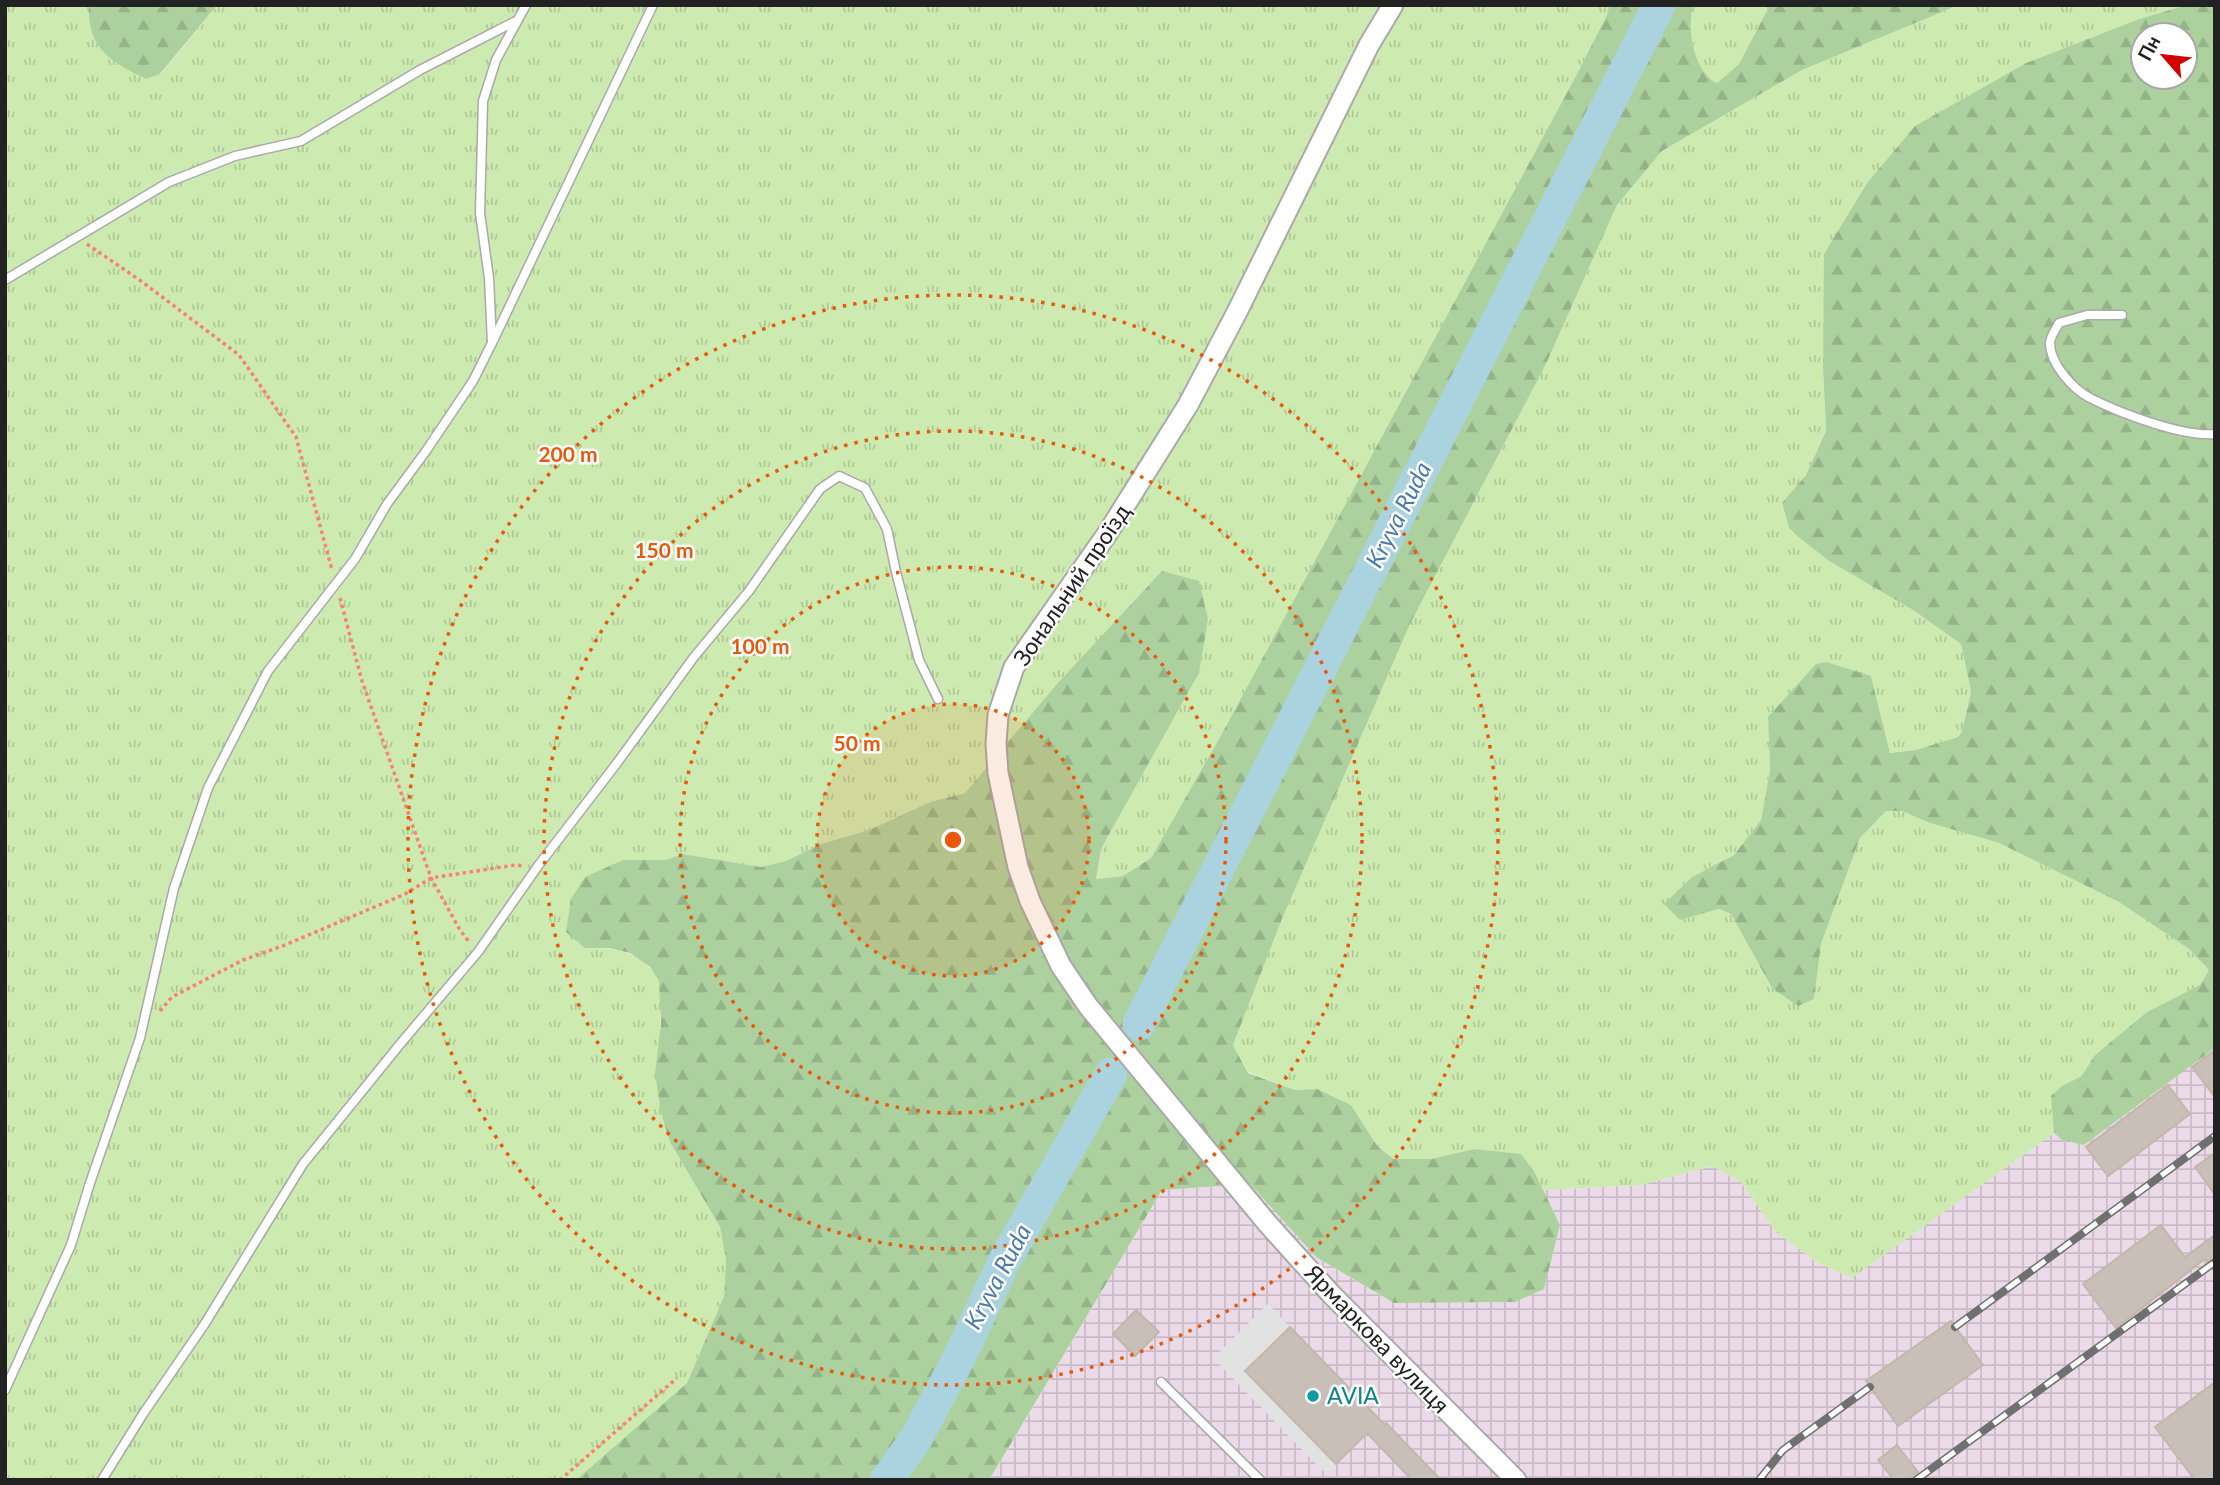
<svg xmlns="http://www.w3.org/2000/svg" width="2220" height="1485" font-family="Lato,sans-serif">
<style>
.industrial{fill:url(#industrial-grid)}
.grass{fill:url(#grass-tufts)}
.forest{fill:url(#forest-firs);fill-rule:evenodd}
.parking{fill:#e2e2e2}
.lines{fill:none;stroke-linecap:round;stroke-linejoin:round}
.river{stroke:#aad3df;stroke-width:33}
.building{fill:#c7bfb8;stroke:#c4b6ab;stroke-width:2}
.service-casing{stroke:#a9a9a9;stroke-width:11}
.tertiary-casing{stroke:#a9a9a9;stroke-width:23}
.path{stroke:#fa8072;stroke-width:3.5;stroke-dasharray:3.5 3.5;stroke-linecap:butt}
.service{stroke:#fff;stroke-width:8}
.tertiary{stroke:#fff;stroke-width:19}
.rail-casing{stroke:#707070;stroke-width:8}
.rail{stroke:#fff;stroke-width:5;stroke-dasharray:16;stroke-linecap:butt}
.ring{fill:none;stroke:#e8590c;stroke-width:3.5;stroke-dasharray:3.5 7}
.culture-dot{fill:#0f9aa8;stroke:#fff;stroke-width:2.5}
.labels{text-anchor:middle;stroke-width:5;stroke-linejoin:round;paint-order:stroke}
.street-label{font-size:23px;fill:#222;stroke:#fff}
.culture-label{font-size:23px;fill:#0d838f;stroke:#fff;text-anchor:start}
.water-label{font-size:24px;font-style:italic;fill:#4a7aab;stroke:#fff}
.centre{fill:#e8590c;stroke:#fff;stroke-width:3.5}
.ring-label{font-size:21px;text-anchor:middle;font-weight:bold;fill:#e8590c;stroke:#fff;stroke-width:5;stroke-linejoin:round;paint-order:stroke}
</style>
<defs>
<pattern id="industrial-grid" width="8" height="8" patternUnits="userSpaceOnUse" patternTransform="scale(1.75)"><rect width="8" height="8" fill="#ebdbe8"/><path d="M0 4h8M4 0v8" fill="none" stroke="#c9bcc7"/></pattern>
<pattern id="grass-tufts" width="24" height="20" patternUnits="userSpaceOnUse" patternTransform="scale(1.75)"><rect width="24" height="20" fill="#cdebb0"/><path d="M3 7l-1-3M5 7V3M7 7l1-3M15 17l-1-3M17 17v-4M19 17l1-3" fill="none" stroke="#b0c997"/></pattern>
<pattern id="forest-firs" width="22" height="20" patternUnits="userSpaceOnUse" patternTransform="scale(1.75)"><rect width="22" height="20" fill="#add19e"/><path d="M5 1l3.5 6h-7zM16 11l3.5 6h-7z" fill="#95b388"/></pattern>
</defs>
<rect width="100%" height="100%" fill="#f2efe9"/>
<path class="industrial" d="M2215,1048V1480H993L991,1478L1162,1190L1250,1184L1316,1257L1394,1303L1515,1302L1544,1289L1560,1225L1543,1190L1641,1185L1712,1166L1740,1181L1776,1232L1818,1263L1852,1277L2054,1133L2062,1140L2084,1145Z"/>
<path class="grass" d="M5,5H93L89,9L161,74L217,5H1612L1577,74L1219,739L1151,858L1123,876L1096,879L1101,849L1199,673L1056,685L965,793L930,802L869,830L821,844L786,861L761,867L683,854L666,860H623L585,948C619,947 640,952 660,981L661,1113L670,1142L720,1227L726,1260L724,1296L687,1383L576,1480H5Z
M1693,5H1770L1739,64L1717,83C1693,71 1687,29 1693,5Z
M1959,5H2187L2139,19L2026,63L1915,126L1867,183L1825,253L1823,367L1826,431L1806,475L1782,504L1789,528L1797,536L1829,561L1913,610L1961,644L1971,691L1962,732L1958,737L1916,750L1890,753L1871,676L1768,717L1770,770L1761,820L1734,855L1692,877L1680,920L1719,909L1731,914L1772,988L1814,998L1821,944L1860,838L1886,810L1902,811L1930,823L1999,843L2119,902L2189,949L2209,970L2200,985L2147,1013L2094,1056L2082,1077L2062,1086L2052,1096L2054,1133L1852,1278L1818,1263L1776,1232L1740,1181L1712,1166L1641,1185L1543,1190L1534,1171L1474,1149L1431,1159H1394L1378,1147L1351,1105L1317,1089L1295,1090L1248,1072L1233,1045L1282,919L1410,624L1546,364L1617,205L1662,151L1802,70Z"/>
<path class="forest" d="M93,5H217L160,74L146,79C112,62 88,50 89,8Z
M1612,5H1693C1687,29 1693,71 1717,83L1739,64L1770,5H1959L1802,70L1662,151L1617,205L1546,364L1410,624L1282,919L1233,1045L1248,1073L1295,1090L1317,1089L1351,1105L1378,1147L1394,1159H1431L1474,1149L1521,1154L1534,1171L1560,1225L1544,1289L1515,1302L1394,1303L1316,1257L1250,1184L1162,1190L991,1477L993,1480H576L687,1383L724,1296L726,1260L720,1227L670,1142L661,1113L655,1073L661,1024L659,981L650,967L630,953L609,948H585L566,932L571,899L585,877L623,860H666L683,854L761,867L786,861L821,844L869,830L930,802L965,793L1056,685L1162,571L1199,581L1208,619L1199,673L1101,849L1096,879L1123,876L1151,858L1219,739L1577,74Z
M2187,5H2215V1048L2084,1145L2062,1140L2054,1133L2051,1096L2062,1086L2082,1076L2094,1056L2147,1012L2200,985L2209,970L2189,949L2119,902L1999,843L1930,823L1902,811H1886L1860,838L1821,944L1814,999L1798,1006L1772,988L1731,914L1719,909L1680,920L1664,904L1692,877L1734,855L1761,820L1770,770L1768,717L1816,664L1826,662L1871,676L1890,753L1916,750L1958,737L1962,732L1971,691L1961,644L1913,610L1829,561L1797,536L1789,528L1782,503L1806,475L1826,431L1823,367L1824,254L1867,183L1915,126L2026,63L2139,19ZM2143,35H2185V77H2143Z"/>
<path class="parking" d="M1268,1304L1290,1327L1246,1371L1336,1464L1326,1474L1213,1358Z"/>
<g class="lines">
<path class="river" d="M1139,1024L1659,5
M887,1480L917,1437L958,1360L1006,1258L1111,1074"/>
</g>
<path class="building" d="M2215,1050V1097L2192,1067Z
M2168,1085L2190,1114L2108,1176L2086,1147Z
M2215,1153V1195L2195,1167Z
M2161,1225L2185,1257L2215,1235V1272L2205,1259L2116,1328L2083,1284Z
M1136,1310L1159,1332L1135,1356L1113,1334Z
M1951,1321L1983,1365L1898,1426L1866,1381Z
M1290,1327L1385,1425L1386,1423L1441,1480H1412L1367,1433L1336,1464L1245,1371Z
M2215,1382V1480H2195L2155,1427Z
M1897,1445L1918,1472L1907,1480H1894L1878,1460Z"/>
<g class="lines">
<g class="service-casing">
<path id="service" d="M5,280L169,182L235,156L301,141L420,70L516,21
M2122,315H2087L2059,323C2056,329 2050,337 2050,343C2050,364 2073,389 2090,398C2120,413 2182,437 2215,434
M493,341L653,5
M1161,1382L1260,1480
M5,1390L71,1245L90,1183L140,1038L174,888L208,788L268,671L355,559L387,504L426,451L473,381L492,343L489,278L480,213L483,101L496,60L526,5
M102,1480L143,1414L204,1325L303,1164L401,1043L478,952L538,866L617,763L694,657L749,591L820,489L839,476L865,488L887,529L896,572L919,660L938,699"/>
</g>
<g class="tertiary-casing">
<path id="tertiary" d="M1393,5L1369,45L1236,314L1188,405L1107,534L1014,667L998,715L996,744L998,773L1018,867L1030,901L1061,966L1088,1006L1267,1223L1331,1294L1516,1480"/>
</g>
<path class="path" d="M87,244L141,281L239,355L296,437L332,570
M340,598L362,681L431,878L460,930L470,943
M160,1011L172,997L243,960L285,945L405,894L431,878L515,865L524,866
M560,1480L677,1378"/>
<use href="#service" class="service"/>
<use href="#tertiary" class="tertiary"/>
<g class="rail-casing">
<path id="rail" d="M1955,1327L2215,1136
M1759,1480L1783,1450L1870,1387
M1916,1480L2215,1262"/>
</g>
<use href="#rail" class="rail"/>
</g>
<circle cx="953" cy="840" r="136" fill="#e8590c" fill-opacity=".12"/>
<g class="ring">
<circle cx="953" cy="840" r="136"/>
<circle cx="953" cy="840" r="273"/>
<circle cx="953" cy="840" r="409"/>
<circle cx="953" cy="840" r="545"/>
</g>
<circle class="culture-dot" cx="1313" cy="1396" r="7"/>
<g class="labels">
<g class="street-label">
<text transform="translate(1072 585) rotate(-56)" y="8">Зональний проїзд</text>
<text transform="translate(1377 1339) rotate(46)" y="8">Ярмаркова вулиця</text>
</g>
<g class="culture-label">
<text x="1327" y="1404">AVIA</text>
</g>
<g class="water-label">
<text transform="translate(1399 515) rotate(-63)" y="8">Kryva Ruda</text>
<text transform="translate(998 1277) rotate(-62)" y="8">Kryva Ruda</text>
</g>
</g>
<circle cx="953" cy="840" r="10" class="centre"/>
<g class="ring-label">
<text x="568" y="462">200 m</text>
<text x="664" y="558">150 m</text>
<text x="760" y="654">100 m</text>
<text x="857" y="751">50 m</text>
</g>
<rect width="2220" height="1485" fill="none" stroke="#222222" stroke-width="14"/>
<g transform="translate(2164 56) rotate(298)"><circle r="33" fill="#ffffff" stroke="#a7a7a7" stroke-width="2"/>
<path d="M0-5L12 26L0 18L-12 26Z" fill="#d40000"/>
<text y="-10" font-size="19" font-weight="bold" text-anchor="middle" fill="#222222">Пн</text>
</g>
</svg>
